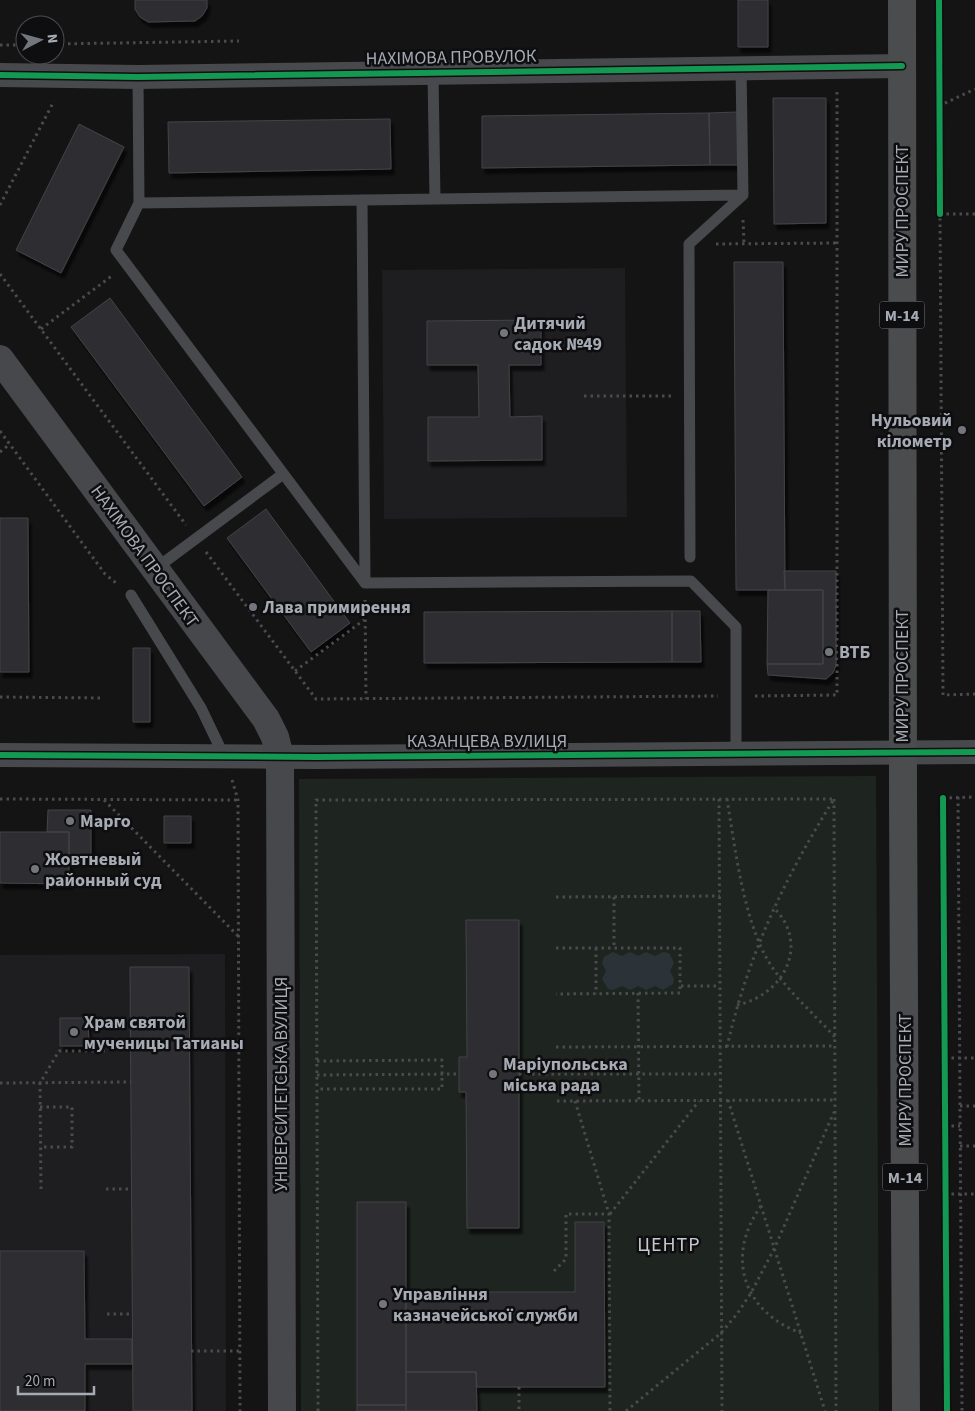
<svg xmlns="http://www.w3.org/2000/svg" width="975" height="1411" font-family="'Source Sans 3',sans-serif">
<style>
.built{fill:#1e1e20}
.green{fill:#1e241f}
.water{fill:#2c3338}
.building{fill:#2e2e30;stroke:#434447;filter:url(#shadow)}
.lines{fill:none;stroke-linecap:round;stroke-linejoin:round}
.path{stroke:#4a4b4e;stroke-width:3;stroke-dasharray:2.5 4;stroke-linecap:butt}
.lane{stroke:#48494d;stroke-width:11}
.street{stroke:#48494d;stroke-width:24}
.secondary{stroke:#47484b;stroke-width:28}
.highway{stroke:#4b4c4e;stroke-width:28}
.cycleway-casing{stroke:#0e0e10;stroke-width:9}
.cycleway{stroke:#139951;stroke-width:6}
.poi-dot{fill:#73767c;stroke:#0e0e10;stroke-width:2}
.labels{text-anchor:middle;stroke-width:5;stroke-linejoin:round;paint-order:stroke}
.shield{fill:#0e0e10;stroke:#787c83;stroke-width:1}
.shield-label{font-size:16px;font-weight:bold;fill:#a6abb4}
.street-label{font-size:18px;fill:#a6abb4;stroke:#0e0e10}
.poi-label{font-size:18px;font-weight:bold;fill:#a6abb4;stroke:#0e0e10;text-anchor:start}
.quarter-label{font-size:20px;letter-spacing:1px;fill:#c7c9d0;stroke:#0e0e10}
</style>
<defs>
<filter id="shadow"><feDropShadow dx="3" dy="5.5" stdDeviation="1" flood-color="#0009"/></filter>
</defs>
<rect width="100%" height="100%" fill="#141414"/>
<path class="built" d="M625,268L627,517L384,519L382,270Z
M225,954L226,1411H0V955Z"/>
<path class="green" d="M876,776L879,1411H301L299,779Z"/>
<path class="water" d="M613,952L622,956L630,952L638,956L646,952L655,956L663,952L669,953L674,963L670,971L674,979L673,984L663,990L655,986L646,990L638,986L630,990L622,986L613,990L608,989L602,979L606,971L602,963L604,957Z"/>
<path class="building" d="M135,0H207V8L202,16L195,21L148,22L140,17L135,9Z
M738,0H768V47H738Z
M773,98H826V223L774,224Z
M737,112L738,165H710L709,113Z
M709,113L710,165L482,168V116Z
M390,119L391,169L169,173L168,122Z
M79,124L124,147L61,273L16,250Z
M734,262H783L785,590H736Z
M110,298L242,477L204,506L71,327Z
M541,320V365H509L510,417L542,416V460L428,461V417H479L478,365H427V321Z
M266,509L350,623L311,652L227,538Z
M0,518H28L29,672H0Z
M784,571H836V665L833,673L826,679L768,675L767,664H823V590H785Z
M768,590H823V664H767Z
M672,611V662L424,663V612Z
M672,611H700L701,662H672Z
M133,648H150V722H133Z
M48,810H91V854H69V832H47Z
M164,816H191V843H164Z
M0,832H69V884L0,883Z
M466,920H519V1228H467L466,1092H459V1057H467Z
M130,967H189L192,1411H133Z
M60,1018H88L89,1046H60Z
M357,1202H406V1405H357Z
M575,1222H604L605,1387H477L476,1372H406V1292H575Z
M0,1251H84L85,1339H132V1364H85V1411H0Z
M406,1372H476L477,1411H406Z
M357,1405H406V1411H357Z"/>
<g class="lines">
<path class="path" d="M55,44L239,41
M0,45H25
M939,106L975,89
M0,205L54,101
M975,214H940L943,695L975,694
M743,220L744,243
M716,244L838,243
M0,274L186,525
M41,329L113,275
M584,396H672
M0,431L105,574L116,583
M0,452L10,444
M206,552L316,699L718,696
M365,600L366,699
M295,671L364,620
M755,696L837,695V91
M0,697L104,698
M232,780L238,800L240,1411
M958,797L962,1411
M943,798L975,797
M0,799L238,800
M719,799L722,1411
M727,799C735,847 743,916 767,959C784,988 812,1012 835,1037
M834,799L836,1411
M104,800L238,936
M556,897L720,896
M614,897V948
M556,948H680V993L556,994
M596,948V994
M681,986H720
M638,993L639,1101
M737,1005C784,995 811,944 773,907
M556,1047L835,1046
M727,1047C748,955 784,879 834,799
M945,1058H975
M317,1061L442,1060V1089H317
M519,1074H720
M317,1075L459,1074
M0,1083L131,1082
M728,1100L825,1411
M557,1101L835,1100
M575,1101L609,1214L610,1411
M960,1106H975
M40,1107H72V1147H41
M945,1126H960
M960,1146H975
M41,1189L40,1083L59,1051H105
M106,1189H131
M945,1194H975
M761,1206C725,1256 743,1312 801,1333
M610,1214L699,1101
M554,1271L566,1259V1214H609
M107,1314H132
M191,1351H240
M519,1387V1411
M318,1411L316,800L834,799
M626,1411L721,1333L737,1314L751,1293L775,1247L834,1112"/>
<path class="lane" d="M433,73L435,199
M138,77L139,203L116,250L365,583
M362,200L365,583
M139,203L743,195
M690,557L689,244L743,195L741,68
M155,569L283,474
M365,583L691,581L736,627V754
M131,595L201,708L224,756"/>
<path class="street" d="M0,75L138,77L902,66
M0,755L316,757L975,752"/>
<path class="secondary" d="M0,359L266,719L275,737L280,757L282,1411"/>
<path class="highway" d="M902,0L903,798L906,1411"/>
<g class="cycleway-casing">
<path id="cycleway" d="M939,0L940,214
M0,75L138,77L902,66
M0,755L316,757L975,752
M943,798L947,1411"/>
</g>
<use href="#cycleway" class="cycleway"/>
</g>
<g class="poi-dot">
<circle cx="504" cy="333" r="5"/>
<circle cx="962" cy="430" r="5"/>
<circle cx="253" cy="607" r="5"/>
<circle cx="829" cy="652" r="5"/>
<circle cx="70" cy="821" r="5"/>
<circle cx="35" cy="869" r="5"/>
<circle cx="74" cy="1032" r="5"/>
<circle cx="493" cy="1074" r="5"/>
<circle cx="383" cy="1304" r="5"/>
</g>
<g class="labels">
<g class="shield">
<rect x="879.5" y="301.5" width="45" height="27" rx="4"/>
<rect x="882.5" y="1163.5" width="45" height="27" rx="4"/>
</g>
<g class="shield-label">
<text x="902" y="321">М-14</text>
<text x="905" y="1183">М-14</text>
</g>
<g class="street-label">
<text transform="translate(451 57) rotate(-1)" y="6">НАХІМОВА ПРОВУЛОК</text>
<text transform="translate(902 211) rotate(-90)" y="6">МИРУ ПРОСПЕКТ</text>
<text transform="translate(145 556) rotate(54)" y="6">НАХІМОВА ПРОСПЕКТ</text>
<text transform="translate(902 676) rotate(-90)" y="6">МИРУ ПРОСПЕКТ</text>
<text x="487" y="747">КАЗАНЦЕВА ВУЛИЦЯ</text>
<text transform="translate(905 1080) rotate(-90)" y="6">МИРУ ПРОСПЕКТ</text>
<text transform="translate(281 1084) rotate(-90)" y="6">УНІВЕРСИТЕТСЬКА ВУЛИЦЯ</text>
</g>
<g class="poi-label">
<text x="514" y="329">Дитячий<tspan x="514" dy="21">садок №49</tspan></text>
<text x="952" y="426" text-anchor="end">Нульовий<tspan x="952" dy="21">кілометр</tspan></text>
<text x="263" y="613">Лава примирення</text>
<text x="839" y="658">ВТБ</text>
<text x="80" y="827">Марго</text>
<text x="45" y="865">Жовтневый<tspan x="45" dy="21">районный суд</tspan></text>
<text x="84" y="1028">Храм святой<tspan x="84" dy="21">мученицы Татианы</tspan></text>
<text x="503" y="1070">Маріупольська<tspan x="503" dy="21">міська рада</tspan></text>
<text x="393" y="1300">Управління<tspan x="393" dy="21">казначейської служби</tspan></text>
</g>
<g class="quarter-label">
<text x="669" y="1251">ЦЕНТР</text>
</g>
</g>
<g transform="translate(40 40) rotate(84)"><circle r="24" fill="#0e0e10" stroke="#4b4d52"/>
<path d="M0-4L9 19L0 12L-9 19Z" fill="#73767c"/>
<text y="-8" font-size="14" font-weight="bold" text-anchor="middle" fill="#a6abb4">N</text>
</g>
<path d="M18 1386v8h76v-8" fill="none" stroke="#a6abb4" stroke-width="2.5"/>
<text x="25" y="1386" font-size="15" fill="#a6abb4" stroke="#0e0e10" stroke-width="4" paint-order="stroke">20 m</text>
</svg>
